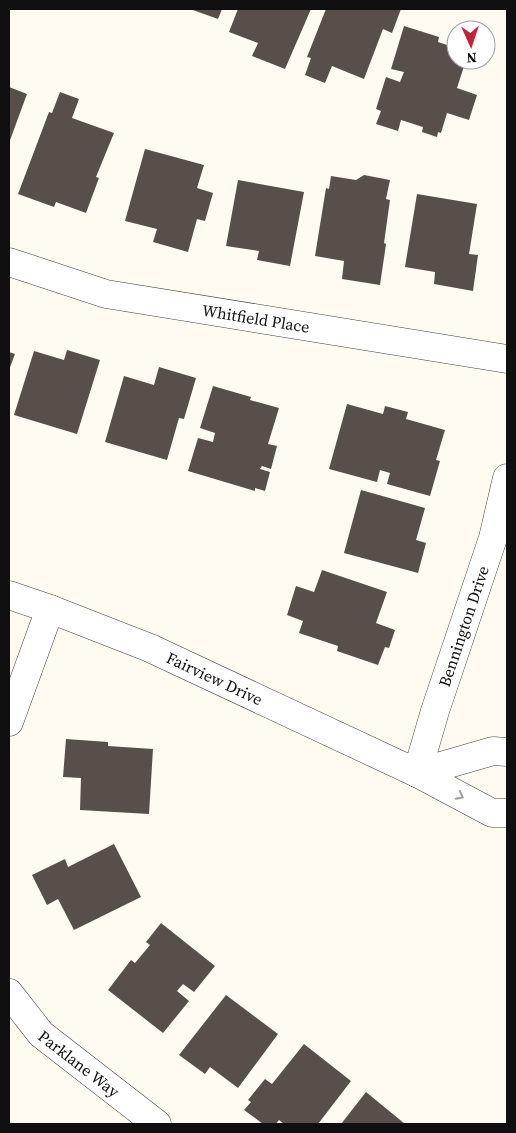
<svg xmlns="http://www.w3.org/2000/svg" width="516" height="1133" font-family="'Source Serif 4',serif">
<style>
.building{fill:#584f4b}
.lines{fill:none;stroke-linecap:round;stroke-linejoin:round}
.minor-casing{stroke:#424242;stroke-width:29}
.tertiary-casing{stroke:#424242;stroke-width:29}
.minor{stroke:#fff;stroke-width:28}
.tertiary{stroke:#fff;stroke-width:28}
.oneway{stroke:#9f9f9f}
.labels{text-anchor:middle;stroke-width:5;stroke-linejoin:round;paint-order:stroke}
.street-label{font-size:16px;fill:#0f0f0f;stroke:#fff}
</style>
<rect width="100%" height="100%" fill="#fffbf0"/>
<path class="building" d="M190,9H222L218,19Z
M238,9H311L285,69L252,56L258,43L229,32Z
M326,9H401L392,33L383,29L364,79L332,66L325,83L305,75L311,58L307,57Z
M404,26L439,37L438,42L456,48V60H466L457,88L477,95L469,120L447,113L441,133L438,132L437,137L422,132L423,127L401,120L398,131L376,124L381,111L376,109L386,77L400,82L404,72L391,69Z
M9,87L27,94L9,143Z
M60,92L79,99L72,118L114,133L96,177L99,178L86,213L56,202L54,207L18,194L49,112L52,113Z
M145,149L204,165L197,188L213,193L205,221L197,219L188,252L153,242L157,229L125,221Z
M364,175L390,180L386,199L390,200L384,243L386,244L380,285L342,279L344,261L315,256L326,188L329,189L331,176L356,180Z
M238,180L304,192L290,266L257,260L259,251L226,246Z
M417,194L477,204L469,254L478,255L473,291L434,284L435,272L405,267Z
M67,350L100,360L77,434L14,415L34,351L64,360Z
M9,352L15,354L9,370Z
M159,367L196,378L184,419L179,418L167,460L105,442L124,376L154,385Z
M213,386L251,397L250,400L279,408L268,444L277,446L271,469L262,466L260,469L270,472L265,491L255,488V491L188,471L198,438L213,442L215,433L200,428Z
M347,404L383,414L385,406L408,412L406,419L445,430L436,460L440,461L430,496L387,484L390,473L380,470L377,482L329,469Z
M361,490L425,508L416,540L426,543L418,573L344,553Z
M322,570L387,592L376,623L395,630L389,648L385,647L378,665L337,651L338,646L299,633L303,621L287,615L296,586L314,592Z
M66,739L108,742V746L153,749L149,814L80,810L81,778L63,777Z
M114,844L141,897L74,930L58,899L47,905L32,875L65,859L68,867Z
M161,923L215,966L194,992L183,984L177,991L189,1001L163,1033L108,990L131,960L135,963L150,945L146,942Z
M226,995L278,1034L238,1088L210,1067L205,1074L179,1055Z
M304,1044L351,1081L318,1124H284L279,1120L276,1124H263L244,1110L251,1102L248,1100L265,1079L272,1084Z
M366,1092L405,1124H341Z"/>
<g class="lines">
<g class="minor-casing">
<g id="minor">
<path id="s1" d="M9,262L106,294L507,359"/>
<path d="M9,722L50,609"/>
<path id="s2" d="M417,773L435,711L493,538L507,478"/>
<path id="s3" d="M9,993L41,1034L157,1124"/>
</g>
</g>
<g class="tertiary-casing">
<g id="tertiary">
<path id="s4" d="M9,595L50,609L150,648L417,773L492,813H507"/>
<path d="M417,773L493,751L507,752"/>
</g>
</g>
<use href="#minor" class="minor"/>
<use href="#tertiary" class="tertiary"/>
</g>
<defs><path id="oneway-chevron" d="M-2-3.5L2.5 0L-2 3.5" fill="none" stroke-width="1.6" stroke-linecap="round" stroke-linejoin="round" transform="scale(1.25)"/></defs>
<use class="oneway" href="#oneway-chevron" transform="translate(460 796) rotate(28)"/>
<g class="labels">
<g class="street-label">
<text dy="6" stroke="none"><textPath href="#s1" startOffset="254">Whitfield Place</textPath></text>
<text dy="6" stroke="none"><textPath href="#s2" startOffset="154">Bennington Drive</textPath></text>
<text dy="6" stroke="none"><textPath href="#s4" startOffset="222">Fairview Drive</textPath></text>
<text dy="6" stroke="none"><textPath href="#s3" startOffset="100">Parklane Way</textPath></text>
</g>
</g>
<rect width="516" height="1133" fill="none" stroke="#0f0f0f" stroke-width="20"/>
<g transform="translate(471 45) rotate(177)"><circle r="24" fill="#ffffff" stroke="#9f9f9f"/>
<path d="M0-4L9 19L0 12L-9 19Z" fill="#c12436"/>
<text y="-8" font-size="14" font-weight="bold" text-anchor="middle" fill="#0f0f0f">N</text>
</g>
</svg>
